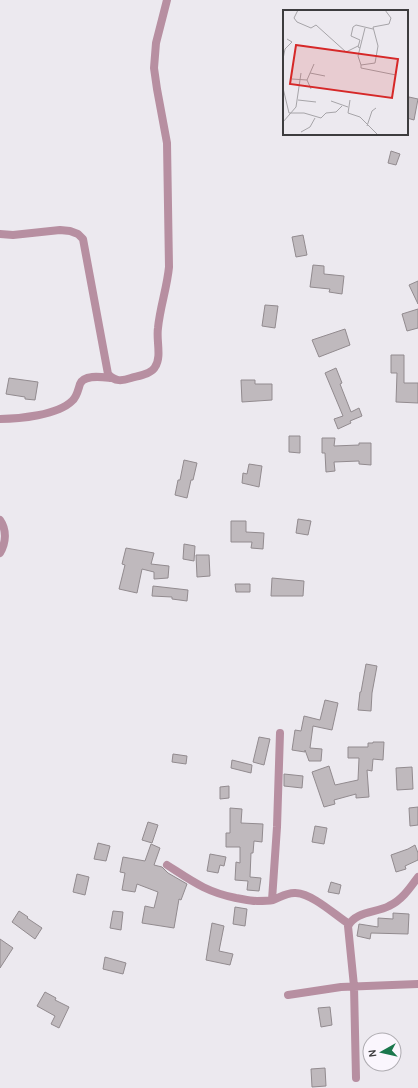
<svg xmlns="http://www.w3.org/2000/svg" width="418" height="1088" font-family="Karla,sans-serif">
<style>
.building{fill:#bfb9bd;stroke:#928b8f}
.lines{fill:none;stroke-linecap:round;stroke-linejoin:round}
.street{stroke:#b78fa1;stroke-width:8}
.inset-road{fill:none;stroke:#a6a4a8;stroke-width:1}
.view{fill:#d62828;fill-opacity:0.15;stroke:#d62828;stroke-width:2}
.inset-edge{fill:none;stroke:#3d3c3e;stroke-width:2}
</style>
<rect width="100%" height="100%" fill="#ece9ef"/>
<path class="building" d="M409,97L418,99L414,120L407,118V105Z
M391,151L400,154L396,165L388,163Z
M303,235L307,255L296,257L292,237Z
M313,265L324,266V274L344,276L342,294L329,292L330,289L310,287Z
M418,281V304L409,285Z
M265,305L278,306L275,328L262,326Z
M418,309V328L407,331L402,314Z
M345,329L350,345L319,357L312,340Z
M391,355H404V383H418V403L396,402L397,373H391Z
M336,368L342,383L340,384L351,412L359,408L362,416L350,421L351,423L338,429L334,419L343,416L325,373Z
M9,378L38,382L35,400L25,399V397L6,394Z
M241,380H255V384H272V400L242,402Z
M289,436H300V453L289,452Z
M322,438H335L334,446L359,445V443H371V465L359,464V461L334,462L335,471L326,472L325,453H322Z
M184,460L197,463L193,480H191L187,498L175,495L178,480H180Z
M249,464L262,466L259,487L242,483L243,473L247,474Z
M298,519L311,521L308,535L296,533Z
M231,521H246V532L264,533L263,549L251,548L252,542H231Z
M184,544L195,546L194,561L183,559Z
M126,548L154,553L151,564L169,566L168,578L154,579V572L142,569L137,593L119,589L125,565L122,564Z
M196,555H209L210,576L197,577Z
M272,578L304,581L303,596H271Z
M235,584H250V592H236Z
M153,586L188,590L187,601L172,599V597L152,596Z
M366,664L377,666L372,693L371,711L358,710L360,692H361Z
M325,700L338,703L332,730L313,726L310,748L322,749L321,761H309L305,750V752L292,750L295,730L301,731L304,716L320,720Z
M259,737L270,739L264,765L253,762Z
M373,742H384L383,760L373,759L372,771L367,770L369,797L356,798V794L334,800L335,804L324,807L312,772L329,766L335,785L358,780L359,758H348V747H368V743H373Z
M173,754L187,756L186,764L172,762Z
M232,760L252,765L251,773L231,768Z
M412,767L413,789L397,790L396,768Z
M284,774L303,776L302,788L284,786Z
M229,786V798L220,799V787Z
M418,807V825L410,826L409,808Z
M230,808L242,809L241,823L263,824L262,842L254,841L253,853H251L250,877L261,878L259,891L247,890L248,881L235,880L236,862L240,863V847H226V833H230Z
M148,822L158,825L152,843L142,840Z
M315,826L327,828L324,844L312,842Z
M98,843L110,846L106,861L94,859Z
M151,844L160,848L154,865L162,867L168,873L187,884L181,900L179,899L174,928L142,923L145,906L154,908L158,892L137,884L135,892L122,890L125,873L120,872L123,857L145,861Z
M415,845L418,853V860L405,866L406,869L396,872L391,855L408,849Z
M210,854L226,857L224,866L220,865L218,873L207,871Z
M77,874L89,877L85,895L73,892Z
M331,882L341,885L339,894L328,892Z
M235,907L247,909L245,926L233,924Z
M19,911L28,917L27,918L42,928L35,939L12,922Z
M113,911L123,912L121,930L110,928Z
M393,913L409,914L408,934L371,933L370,939L357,936L359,924L378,927V918L393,919Z
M212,923L224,926L219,951L233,954L230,965L206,960Z
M0,939L13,948L0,968Z
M105,957L126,963L123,974L103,969Z
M45,992L56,998L55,1000L69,1007L59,1028L51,1024L55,1016L37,1006Z
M330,1007L332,1025L321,1027L318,1008Z
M325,1068L326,1086L312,1087L311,1069Z"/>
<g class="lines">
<path class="street" d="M0,234L13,235L60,230L70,231L78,234L83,239L108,374C115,382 122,381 131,378C137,376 152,374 155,367C162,357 156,340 158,328C160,307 167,288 169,267L167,143L157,89L154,68L156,43L167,0
M0,419C19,419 58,415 72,401C77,397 78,390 80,384C84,374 102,377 111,378
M0,520C7,530 6,543 0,553
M167,865C192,881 206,892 236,898C243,899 250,901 257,901C262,901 268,901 273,900C281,897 287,892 296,893C313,894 335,915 349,924
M272,900L277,827L280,733
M288,995L341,987L418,984
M356,1078L354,986L348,926C356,911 376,913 389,906C402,900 410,888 418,877"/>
</g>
<g transform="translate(283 10)">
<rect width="125" height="125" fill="#ece9ef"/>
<path class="inset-road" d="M15,0L11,8L14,12L28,18L33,15L63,42L75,36M102,0L108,8L106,14L90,17L95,36L92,53L78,55V58L113,65M77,38L82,18M0,49L2,39L9,32L4,29M78,55L75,46L77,38L75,37L77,30L68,26L70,17L73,15L90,19M27,63L42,66M9,69L24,70L28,79M24,70L31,54M0,78L6,103H21L38,108L43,103L53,102L59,96M15,90L33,92M67,90L65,103L77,107L94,124M48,91L65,97M0,112L13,97L18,63M84,116L89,101L93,98M18,122L27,117L32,108"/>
<path class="view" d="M13,35L115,49L109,88L7,74Z"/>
<rect width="125" height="125" class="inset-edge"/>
</g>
<g transform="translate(382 1052) rotate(262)"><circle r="19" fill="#faf6fd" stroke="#aeacb1"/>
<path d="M0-3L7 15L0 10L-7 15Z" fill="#1a774c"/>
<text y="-6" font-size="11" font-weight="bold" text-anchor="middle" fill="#3d3c3e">N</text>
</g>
</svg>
